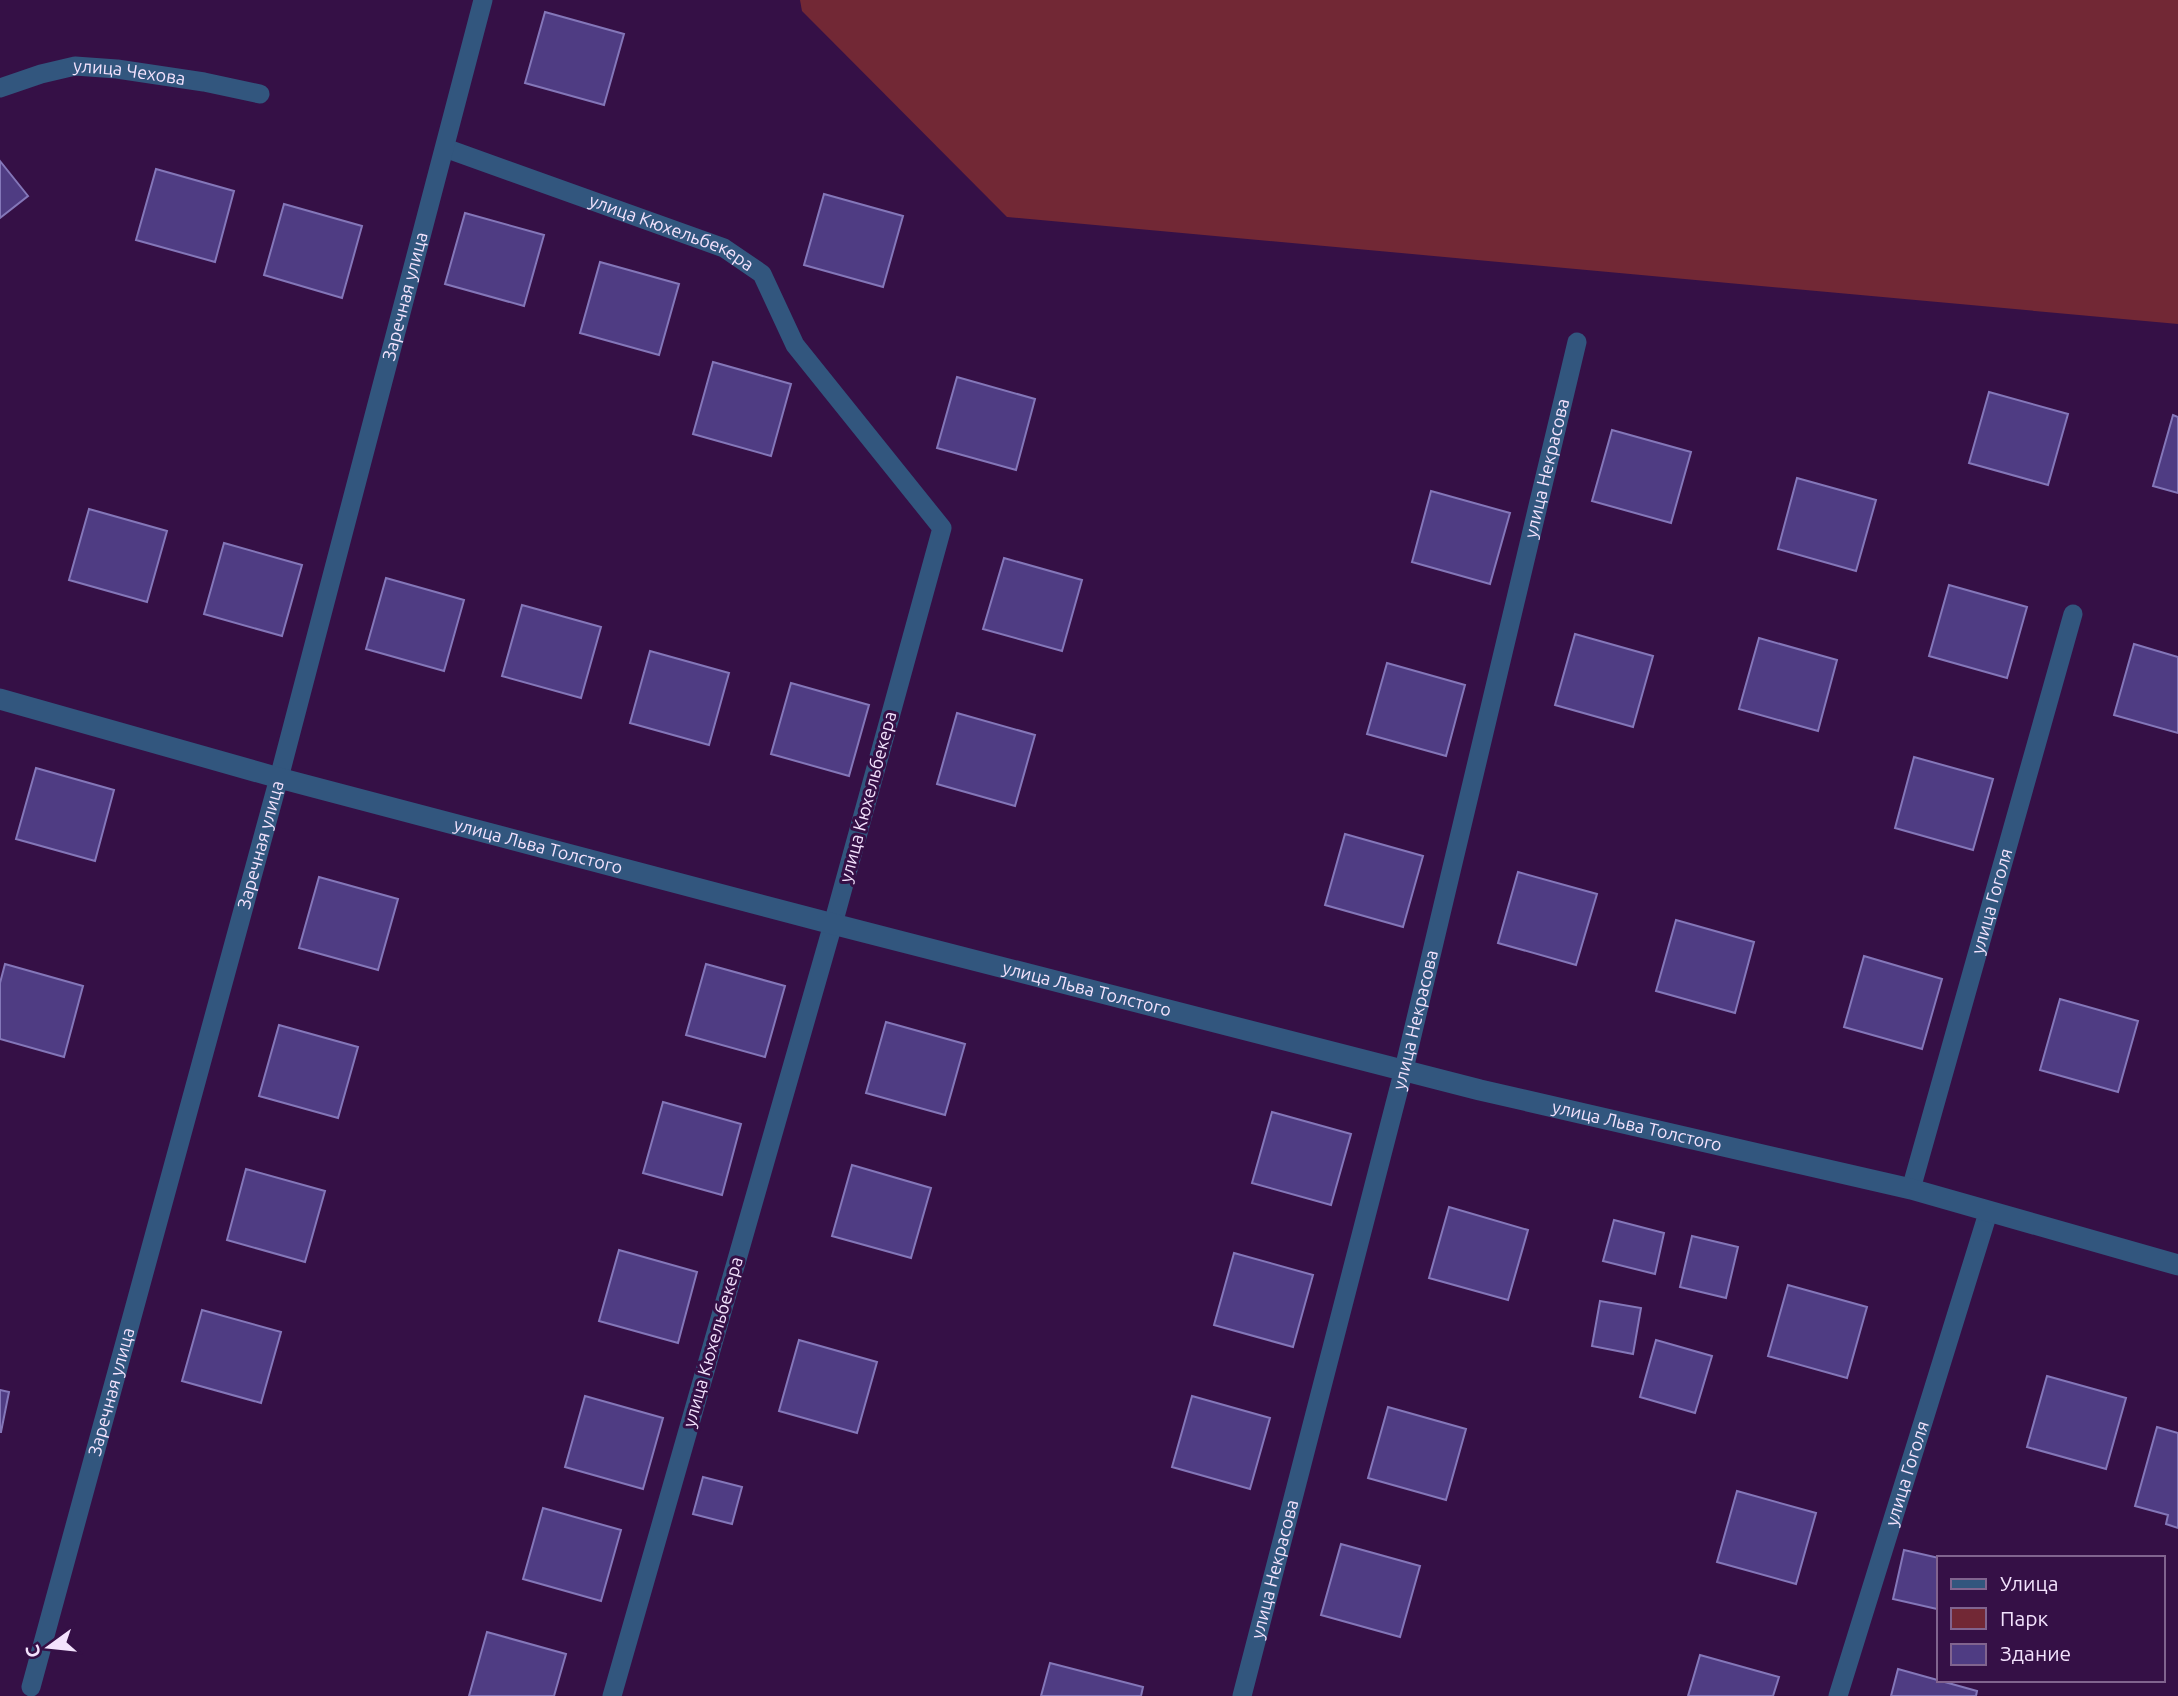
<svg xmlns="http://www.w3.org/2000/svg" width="2178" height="1696" font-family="Ubuntu,sans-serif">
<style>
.green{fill:#722835}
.building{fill:#4f3c83;stroke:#8477b9;stroke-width:2}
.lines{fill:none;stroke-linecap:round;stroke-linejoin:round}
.lane{stroke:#32567e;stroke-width:19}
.street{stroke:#32567e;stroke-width:21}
.labels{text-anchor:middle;stroke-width:6;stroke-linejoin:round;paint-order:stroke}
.street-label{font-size:18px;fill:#f3e2fd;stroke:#351046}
</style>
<rect width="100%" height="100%" fill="#351046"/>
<path class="green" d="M800,0H2178V324L1007,217L802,11Z"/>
<path class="building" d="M545,12L624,34L604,105L525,83Z
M0,161L28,196L0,218Z
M156,169L234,191L215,262L136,240Z
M824,194L903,216L883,287L804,265Z
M284,204L362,226L342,298L264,275Z
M465,213L544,235L524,306L445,284Z
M600,262L679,284L659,355L580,333Z
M713,362L791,384L771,456L693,434Z
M957,377L1035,399L1016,470L937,448Z
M1989,392L2068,414L2048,485L1969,463Z
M2173,415L2178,417V493L2153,486Z
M1612,430L1691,452L1671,523L1592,501Z
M1797,478L1876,500L1856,571L1778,549Z
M1431,491L1510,513L1490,584L1412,562Z
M89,509L167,531L147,602L69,580Z
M224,543L302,565L282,636L204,614Z
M1004,558L1082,580L1062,651L983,629Z
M386,578L464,600L444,671L366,649Z
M1949,585L2027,607L2007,678L1929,656Z
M522,605L601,627L581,698L502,676Z
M1575,634L1653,656L1633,727L1555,705Z
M1759,638L1837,660L1818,731L1739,709Z
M2134,644L2178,657V733L2114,715Z
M650,651L729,673L709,745L630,723Z
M1387,663L1465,685L1446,756L1367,734Z
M791,683L869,705L849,776L771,754Z
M957,713L1035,735L1015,806L937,784Z
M1914,757L1993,779L1973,850L1895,828Z
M36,768L114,790L95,861L16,839Z
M1345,834L1423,856L1403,927L1325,905Z
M1518,872L1597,894L1576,965L1498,943Z
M319,877L398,899L378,970L299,948Z
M1676,920L1754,942L1735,1013L1656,991Z
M1864,956L1942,979L1922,1049L1844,1027Z
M5,964L83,986L64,1057L0,1039V983Z
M706,964L785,986L765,1057L686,1035Z
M2060,999L2138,1021L2118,1092L2040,1070Z
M886,1022L965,1044L945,1115L866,1093Z
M279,1025L358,1047L338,1118L259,1096Z
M663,1102L741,1124L722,1195L643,1173Z
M1272,1112L1351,1134L1331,1205L1252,1183Z
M852,1165L931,1188L911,1258L832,1236Z
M246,1169L325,1191L305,1262L227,1240Z
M1449,1207L1528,1230L1508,1300L1429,1278Z
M1614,1220L1664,1233L1655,1274L1603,1261Z
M1692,1236L1738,1247L1726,1298L1680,1287Z
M619,1250L697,1272L678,1343L599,1321Z
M1234,1253L1313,1275L1293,1347L1214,1325Z
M1788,1285L1867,1307L1847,1378L1768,1356Z
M1600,1301L1641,1308L1633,1354L1592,1346Z
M202,1310L281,1332L261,1403L182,1381Z
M799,1340L877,1362L857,1433L779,1411Z
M1656,1340L1712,1356L1695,1413L1640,1397Z
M2047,1376L2126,1398L2106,1469L2027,1447Z
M0,1390L9,1392L1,1432H0Z
M585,1396L663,1418L643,1489L565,1467Z
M1192,1396L1270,1418L1250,1489L1172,1467Z
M1388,1407L1466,1429L1446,1500L1368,1478Z
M2157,1427L2178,1433V1528L2166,1524L2168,1515L2135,1506Z
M703,1477L742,1487L732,1524L693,1514Z
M1737,1491L1816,1513L1796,1584L1717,1562Z
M543,1508L621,1530L601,1601L523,1579Z
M1341,1544L1420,1566L1400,1637L1321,1615Z
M1904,1550L1939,1558L1937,1609L1893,1599Z
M487,1632L566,1654L554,1696H469Z
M1700,1655L1779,1677L1773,1696H1688Z
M1050,1663L1143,1687L1141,1696H1041Z
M1898,1669L1977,1691L1976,1696H1891Z"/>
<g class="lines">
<g class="lane">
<path id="s1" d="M0,88L41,74L75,66L117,69L204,82L260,94"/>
<path id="s2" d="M445,148L724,248L762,274L795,345L942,528L833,924L612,1696"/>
<path id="s3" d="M1911,1189L2073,614"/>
<path id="s4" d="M31,1687L279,778L483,0"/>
<path id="s5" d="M1242,1696L1404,1069L1577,342"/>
<path id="s6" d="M1838,1696L1988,1213"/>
</g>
<path class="street" id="s7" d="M0,699L279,778L833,924L1480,1090L1911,1189L2178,1265"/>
</g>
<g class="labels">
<g class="street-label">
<text dy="6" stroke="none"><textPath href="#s1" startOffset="133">улица Чехова</textPath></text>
<text dy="6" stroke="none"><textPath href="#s2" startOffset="242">улица Кюхельбекера</textPath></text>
<text dy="6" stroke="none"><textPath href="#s4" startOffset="1440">Заречная улица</textPath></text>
<text dy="6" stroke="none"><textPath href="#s5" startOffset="1265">улица Некрасова</textPath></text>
<text transform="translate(868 797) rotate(-75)" y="6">улица Кюхельбекера</text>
<text dy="6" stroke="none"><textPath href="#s4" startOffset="873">Заречная улица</textPath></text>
<text dy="6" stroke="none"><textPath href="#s7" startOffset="558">улица Льва Толстого</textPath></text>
<text dy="6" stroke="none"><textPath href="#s3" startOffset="299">улица Гоголя</textPath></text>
<text dy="6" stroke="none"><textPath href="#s7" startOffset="1125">улица Льва Толстого</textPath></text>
<text dy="6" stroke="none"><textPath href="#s5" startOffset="698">улица Некрасова</textPath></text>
<text dy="6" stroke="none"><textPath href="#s7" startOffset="1692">улица Льва Толстого</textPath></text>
<text transform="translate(713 1342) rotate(-74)" y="6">улица Кюхельбекера</text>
<text dy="6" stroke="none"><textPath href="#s4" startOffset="306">Заречная улица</textPath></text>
<text dy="6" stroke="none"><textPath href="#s6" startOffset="233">улица Гоголя</textPath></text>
<text dy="6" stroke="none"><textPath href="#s5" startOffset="131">улица Некрасова</textPath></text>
</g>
</g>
<rect x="1937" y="1556" width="228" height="126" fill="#351046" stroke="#81648f" stroke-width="2"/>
<rect x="1951" y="1579" width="35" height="10" fill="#32567e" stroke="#81648f" stroke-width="2"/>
<text x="2000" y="1591" font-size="21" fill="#f3e2fd">Улица</text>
<rect x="1951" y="1608" width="35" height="21" fill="#722835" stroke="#81648f" stroke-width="2"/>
<text x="2000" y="1626" font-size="21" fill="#f3e2fd">Парк</text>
<rect x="1951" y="1644" width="35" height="21" fill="#4f3c83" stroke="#81648f" stroke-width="2"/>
<text x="2000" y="1661" font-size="21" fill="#f3e2fd">Здание</text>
<g transform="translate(49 1647) rotate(255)" stroke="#351046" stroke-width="5" paint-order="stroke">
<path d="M0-5L12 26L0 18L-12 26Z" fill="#f3e2fd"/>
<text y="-10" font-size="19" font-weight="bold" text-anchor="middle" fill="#f3e2fd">С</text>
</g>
</svg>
